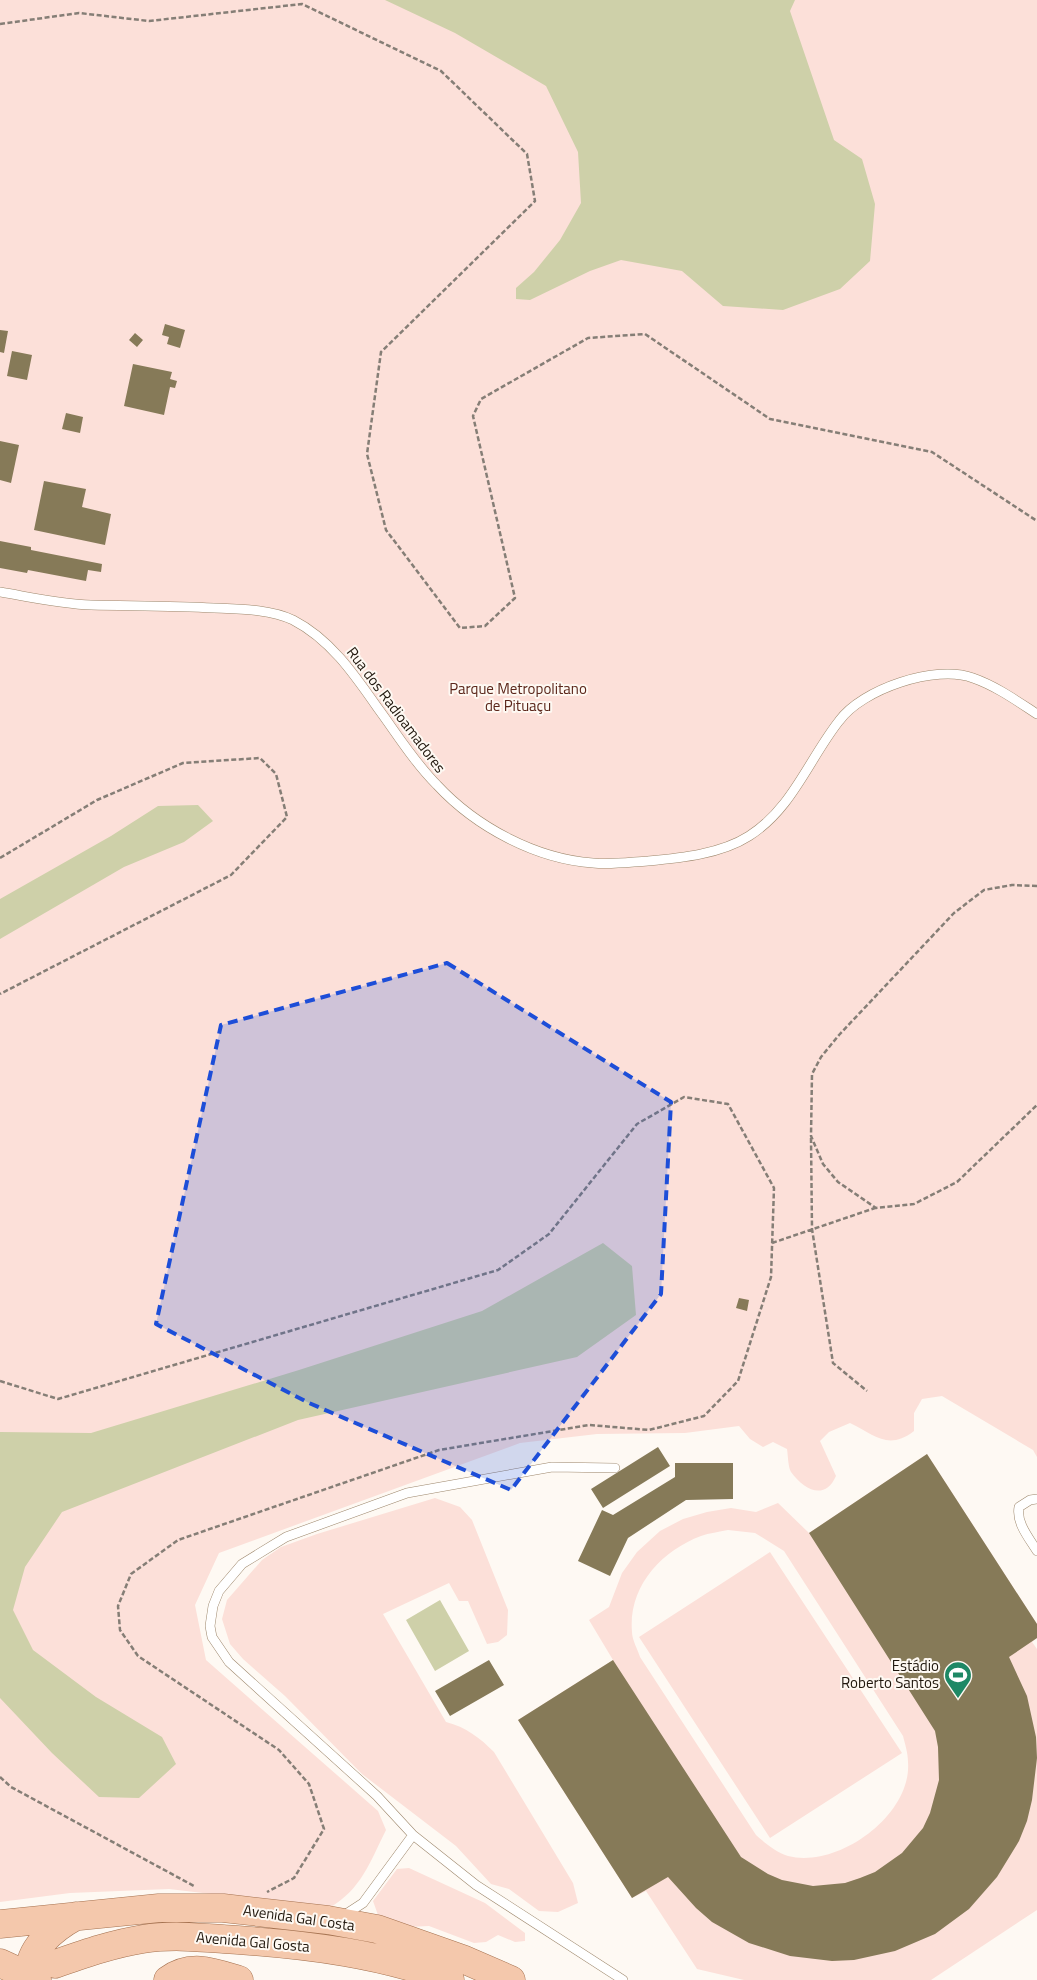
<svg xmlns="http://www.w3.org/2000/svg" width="1037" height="1980" font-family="'Titillium Web',sans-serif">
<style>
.green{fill:#fce0d9;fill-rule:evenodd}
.water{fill:#ced0a9}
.building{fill:#867a58}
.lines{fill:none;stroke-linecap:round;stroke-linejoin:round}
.lane-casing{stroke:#9d876c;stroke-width:10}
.primary-casing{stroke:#a57250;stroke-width:29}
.path{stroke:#857e76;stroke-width:2.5;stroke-dasharray:5 2.5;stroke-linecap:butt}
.lane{stroke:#fff;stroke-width:9}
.primary{stroke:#f4c8ac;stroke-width:28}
.marked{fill:#1d4ed8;fill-opacity:0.2;stroke:#1d4ed8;stroke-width:4;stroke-dasharray:10 6;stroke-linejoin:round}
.labels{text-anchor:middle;stroke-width:4;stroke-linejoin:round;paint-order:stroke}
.park-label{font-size:15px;fill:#5b261a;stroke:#fef9f3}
.street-label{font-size:15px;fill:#20170d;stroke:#fef9f3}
.poi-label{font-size:15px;fill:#20170d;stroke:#fef9f3;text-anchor:end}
</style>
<rect width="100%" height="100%" fill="#fef9f3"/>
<path class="green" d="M0,0H1037V1457L1033,1450L942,1396L922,1399L914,1413V1431C888,1451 875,1435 850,1423L829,1432L820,1441L836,1476C825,1501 804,1490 791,1472C788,1467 788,1455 787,1449L773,1442L763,1447L750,1439L739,1426L685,1433L597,1434L520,1443L219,1553L195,1605L206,1660L378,1811L386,1830C370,1862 361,1890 329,1908L169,1889L70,1893L0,1902Z
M927,1454L1037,1624V1638L1032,1642L1037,1649V1910L931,1980H744L697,1969L646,1891L632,1898L518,1720L613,1660L589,1620L609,1607L622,1573L637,1552L660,1531L683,1519L707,1512L731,1508L756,1512L778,1503L809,1533ZM728,1530L755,1533L784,1551L903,1736C905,1744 908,1753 908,1762C912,1815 838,1869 788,1856C776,1852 765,1843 756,1835L640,1657C638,1650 632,1640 632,1632C628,1587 661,1551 701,1536C709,1533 719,1532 728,1530Z
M435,1498L460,1507L472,1520L508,1610L507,1635L498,1642L487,1644L468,1601H459L449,1583L383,1614L446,1722C466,1727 480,1738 494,1752L573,1883L578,1903L558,1912L539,1911L509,1889L491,1884L456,1846L362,1774L285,1696L243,1659L230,1644L222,1619L227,1600L262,1560L281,1547L317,1534Z
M770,1552L902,1753L770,1838L639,1637Z
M409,1868L485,1903L525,1933V1941L515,1942L498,1935L486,1942L474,1943L429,1926L408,1927L385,1922L378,1915L373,1901L397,1869Z"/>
<path class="water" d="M385,0H795L790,11L834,140L862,159L875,204L870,261L840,289L783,310L723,306L682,271L621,260L590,271L530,300L516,299V288L534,272L560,240L581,203L578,152L546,86L455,33Z
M198,805L213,821L184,842L124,867L0,939V899L111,836L158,806Z
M603,1243L632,1266L636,1315L577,1357L298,1420L62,1512L25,1567L13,1610L33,1650L96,1697L162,1737L176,1764L139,1798L99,1797L52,1753L0,1698V1432L91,1433L299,1370L482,1311Z
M440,1600L469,1651L435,1671L406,1620Z"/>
<path class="building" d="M165,324L185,330L180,348L167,344L169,337L162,335Z
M0,330L8,331L4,353L0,352Z
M135,333L143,340L137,347L129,340Z
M12,351L32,355L27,380L7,376Z
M133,364L172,372L170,379L177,381L175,388L170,387L164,415L124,406Z
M66,413L83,417L80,433L62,429Z
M0,441L19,445L11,483L0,480Z
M44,481L86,489L82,507L111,514L105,545L34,530Z
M0,541L31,547V550L102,564L101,572L88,570L86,581L28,570L27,573L0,568Z
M739,1298L749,1300L747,1311L736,1308Z
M658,1447L670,1466L603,1508L591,1489Z
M927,1454L1037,1624V1638L1009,1657L1027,1696L1036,1737L1037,1758L1032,1800L1027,1821L1019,1841L997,1877L969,1909L935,1934L895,1951L854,1960L832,1961L790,1956L749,1943L712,1922L696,1908L668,1877L632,1898L518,1720L613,1660L741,1857L768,1874L782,1880L813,1886L845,1883L860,1878L875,1872L902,1853L923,1828L930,1813L939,1780L938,1747L935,1731L809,1533Z
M675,1463H733V1499L686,1500L628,1538L610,1576L578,1561L602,1510L613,1515L675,1477Z
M489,1660L504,1685L450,1716L435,1691Z"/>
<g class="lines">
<g class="lane-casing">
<path id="lane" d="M0,592C30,597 61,604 91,605C132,606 173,606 214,608C239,609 270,609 293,620C330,639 354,674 377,707C397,734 414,762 437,785C476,827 536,859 593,863C611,865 631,862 648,861C681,858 721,854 749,836C792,809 809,759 839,721C862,689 936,664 973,678C996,686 1017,701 1037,714
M1037,1499L1030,1500L1019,1507C1016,1523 1029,1538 1037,1551
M413,1835L377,1796L229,1662L212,1637L210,1626L213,1606L219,1591L242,1564L286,1537L407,1493L552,1467L615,1468
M343,1916L363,1903L413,1835L476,1885L623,1980"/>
</g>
<g class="primary-casing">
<path id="primary" d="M0,1924L159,1908H223L328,1920L377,1929L465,1960L511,1980
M0,1963L37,1980
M55,1964C84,1954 112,1944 143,1939C174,1934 206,1938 238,1940C309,1945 383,1954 450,1980
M30,1980C25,1950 54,1928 76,1916
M168,1980C191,1963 213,1972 239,1980"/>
</g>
<path class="path" d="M0,24L79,13L149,21L302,4L441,71L527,154L535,201L381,352L367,454L386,530L460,628L485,626L515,598L473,416L481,399L588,338L645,334L770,419L932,452L1037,521
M0,858L97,800L183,763L260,758L276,774L287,817L231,875L0,994
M1037,886L1012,885L984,890L954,913L839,1035L821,1057L812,1074L811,1136L823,1164L838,1182L876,1208L914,1204L957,1182L1037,1105
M811,1138L812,1229L833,1363L867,1391
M772,1243L875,1208
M0,1381L58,1399L498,1270L549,1234L637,1124L684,1097L728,1104L774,1188L771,1277L738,1381L704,1416L649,1430L589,1425L439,1450L178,1540L131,1574L118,1606L120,1630L138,1656L279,1750L309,1784L324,1829L294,1878L267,1892
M0,1777L11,1787L194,1886"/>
<use href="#lane" class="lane"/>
<use href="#primary" class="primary"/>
</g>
<path class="marked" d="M447,963L671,1102L661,1294L511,1490L309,1403L156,1324L221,1025Z"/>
<defs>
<g id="stadium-pin" transform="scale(1.4375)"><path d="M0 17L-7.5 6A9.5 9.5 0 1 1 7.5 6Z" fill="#1e8865" stroke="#fef9f3"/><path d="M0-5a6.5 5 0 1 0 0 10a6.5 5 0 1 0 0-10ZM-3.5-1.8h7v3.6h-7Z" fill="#fff"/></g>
</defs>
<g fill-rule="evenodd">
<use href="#stadium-pin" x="958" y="1675"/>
</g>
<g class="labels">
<g class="park-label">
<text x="518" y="694">Parque Metropolitano<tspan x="518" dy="17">de Pituaçu</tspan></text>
</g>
<g class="street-label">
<text transform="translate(396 710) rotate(53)" y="5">Rua dos Radioamadores</text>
<text transform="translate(299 1918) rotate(8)" y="5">Avenida Gal Costa</text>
<text transform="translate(253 1942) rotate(5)" y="5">Avenida Gal Gosta</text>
</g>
<g class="poi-label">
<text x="939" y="1671">Estádio<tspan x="939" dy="17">Roberto Santos</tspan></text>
</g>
</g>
</svg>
